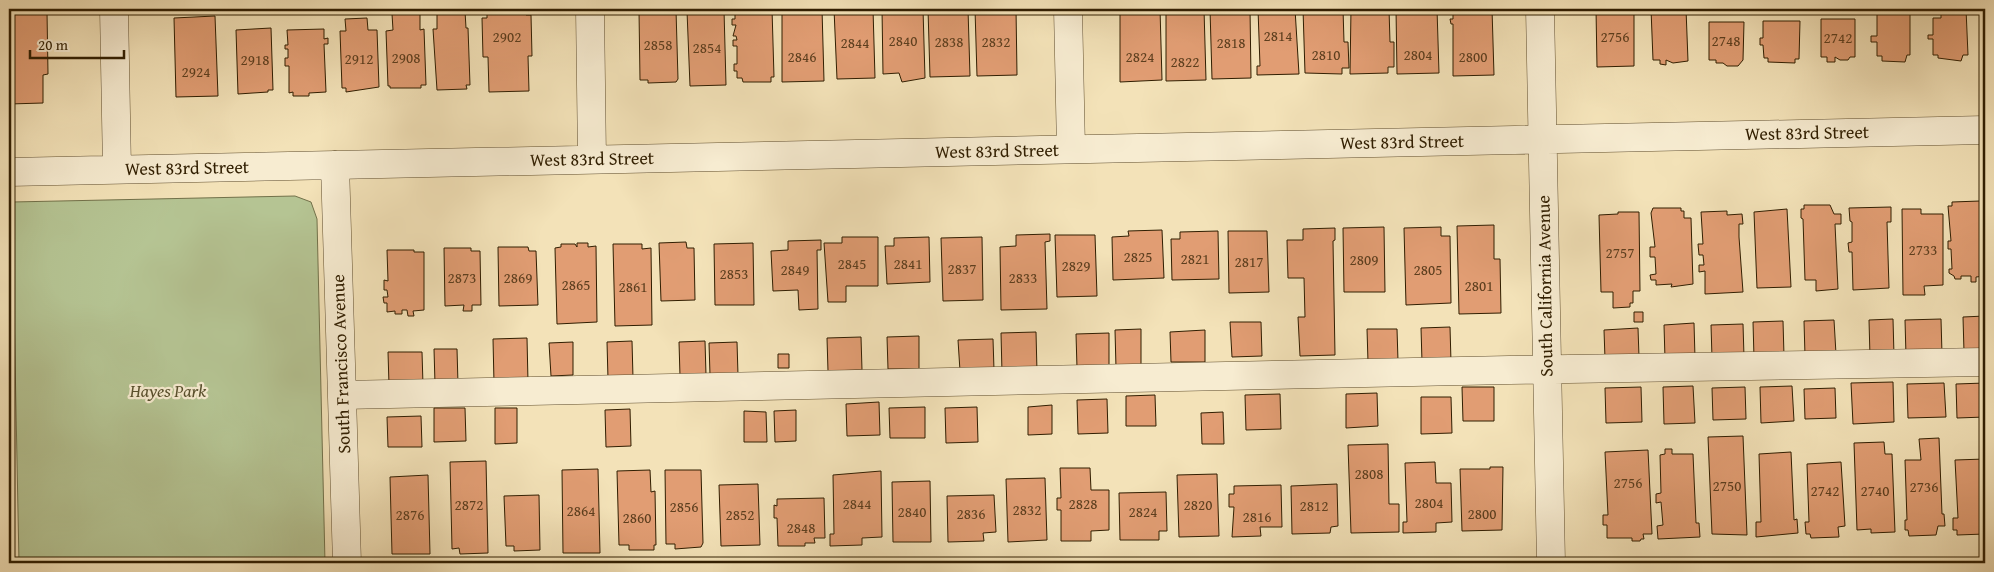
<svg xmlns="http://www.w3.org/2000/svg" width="1994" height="572" font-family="'Gentium Book Plus',serif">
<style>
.green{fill:#b5c493;stroke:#72714a}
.building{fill:#e19d73;stroke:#301e01}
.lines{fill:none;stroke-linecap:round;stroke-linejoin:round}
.minor-casing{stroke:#614f2f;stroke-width:29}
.minor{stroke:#f7ecd1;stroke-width:28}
.labels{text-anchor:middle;stroke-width:4.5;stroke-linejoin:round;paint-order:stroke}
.number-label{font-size:15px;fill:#5c3e1e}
.street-label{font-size:18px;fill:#301e01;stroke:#f7ecd1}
.park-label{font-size:18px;font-style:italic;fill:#58502d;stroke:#f7ecd1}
</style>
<rect width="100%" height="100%" fill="#f3e2b8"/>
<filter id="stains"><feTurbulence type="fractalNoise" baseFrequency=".004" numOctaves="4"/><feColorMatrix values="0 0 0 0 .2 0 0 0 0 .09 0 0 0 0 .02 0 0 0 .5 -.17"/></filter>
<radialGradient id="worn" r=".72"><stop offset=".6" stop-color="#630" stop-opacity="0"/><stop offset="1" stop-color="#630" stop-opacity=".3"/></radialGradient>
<path class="green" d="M295,196L311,202L317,219L325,563H19L12,202Z"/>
<path class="building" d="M9,9H42V12H47L48,74L43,75V103L9,104Z
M487,9H526V15H531L532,56H528L529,91L489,92L488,57H483L482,18H487Z
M735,9H772L774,77H771V82H743L742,78H737V71H734V64H737V46H733V40H737L736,36H733L736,25H732V19H735Z
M782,9H822L824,81L782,82Z
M834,9H873L875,78L837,79Z
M882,9H923L925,78L902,82L899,73L883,74Z
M928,9H968L970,76L930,77Z
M975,9H1016L1017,75L977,76Z
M1120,9H1160L1162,80L1120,82Z
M1166,9H1204L1206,80L1166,81Z
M1210,9H1250L1251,78L1212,79Z
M1258,9H1295L1299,74L1257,75V66H1260Z
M1303,9H1343L1344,42H1348L1349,68H1342V74L1305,73Z
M1351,9H1389L1390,42H1394V67H1388V73L1350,74Z
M1396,9H1437L1439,73L1397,74Z
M1453,9H1492L1494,75L1453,76V24H1451L1450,19H1453Z
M1596,9H1634V66L1597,67Z
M1651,9H1686L1688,61L1673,63L1666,60V65L1660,64V60H1653Z
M1877,9H1910V55H1907L1905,62L1882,61V56H1877V42H1871V36H1877Z
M1941,9H1966L1968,55H1963L1961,61L1938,58V55H1933V39H1928V35H1933V18H1941Z
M676,10L678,79L676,82L648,83V80H640L639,11Z
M724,10L726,85L690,86L687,11Z
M465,11L466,28H468L470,85H466L467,89L437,90L433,29H437V13Z
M420,12V30L424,29L426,85H421V88H390V86H388L386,31L393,30L392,14Z
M215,16L218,96L176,97L174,18Z
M367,18L368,30H377L379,87L346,92V88H342L340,31H346L345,19Z
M1821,19H1855V57H1850L1848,60H1840L1835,57V62H1827V57H1821Z
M1763,21H1800L1799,59H1795V63L1768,62V58H1764L1763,45H1760V38H1763Z
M1709,22H1744L1743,60L1738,66H1727L1723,63H1716V60H1709Z
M271,28L273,90H268V92L238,94L236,30Z
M324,29V39L328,38V44H324L326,92L309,93V96H293V92L289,93V66H285V58H288V49H285V45H288L287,30Z
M1980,201L1983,211H1985V276L1976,277V282H1971V276H1961V279H1955L1954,276L1949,273V269H1952L1951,249H1948V241H1951L1948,206H1952V202Z
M1804,205H1830L1834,214H1841V224H1835L1838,289L1816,291V280H1805L1803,219L1801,218V209H1804Z
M1891,207V222H1887L1889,288L1853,290L1852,252H1849L1848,243L1852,242V222L1850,221L1849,208Z
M1653,208H1681V211H1684V218H1691L1693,284L1671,287L1672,284L1656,285V280H1651L1650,275L1656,274L1655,257H1650V247H1655L1651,213Z
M1787,209L1791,287L1757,288L1754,212Z
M1902,209H1921V214H1943V285L1924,286L1925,295H1903Z
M1727,211V215L1742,214L1743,224H1739V237L1743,292L1705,294V271L1699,272V265H1704L1703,255H1699L1698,244H1703L1701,212Z
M1618,212H1639L1640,291H1633V303H1630V307L1613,308V292H1601L1599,215L1618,214Z
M1494,225V259H1500L1501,313L1459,314L1457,226Z
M1384,227L1385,292H1344L1343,228Z
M1441,227V236H1450L1451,303L1406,305L1404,228Z
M1335,228V240L1333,241L1335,355L1300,356L1298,317H1305L1304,278H1288L1287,240H1303V229Z
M1162,230L1164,278L1113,280L1112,237L1129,236L1128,231Z
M1218,231L1219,279L1172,280L1171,239H1180V232Z
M1228,231H1267L1269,292L1229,293Z
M1050,234V241L1045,242L1047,309L1001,310L1000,247L1016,246V235Z
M1055,235H1095L1097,296L1057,297Z
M842,237H878V286H846V302H828L824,243H842Z
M929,237L930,282L887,284L885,246H894V238Z
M982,237L983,300L943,301L941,238Z
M821,240V250H817L818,309L799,310L798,290L773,291L771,251L788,250V241Z
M686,242L687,248H694L695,300L661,301L659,243Z
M577,243H588V247L596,246L597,322L557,324L555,248L561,247V244H575L577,247Z
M753,243L754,305H715L714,244Z
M613,244H642V249L651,248L652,325L615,326Z
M498,247H528L529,251H536L538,305L499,306Z
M444,248H471V251H480L481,305H472V311H463L464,305L445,306Z
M387,250H414V252H424V310L413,311L414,316H408L407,310H402V314H395V311L387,312V303H384L383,297H388L387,290H384V280L388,281Z
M1634,312H1643V322H1634Z
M1985,316V352H1964L1963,317Z
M1893,319L1894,356L1870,357L1869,320Z
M1941,319L1942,354L1906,356L1905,320Z
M1834,320L1836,354L1805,356L1804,321Z
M1783,321L1784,356L1754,358L1753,322Z
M1230,322H1261L1262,356L1232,357Z
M1694,323L1695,358L1665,359L1664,325Z
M1743,324L1744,357L1712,358L1711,325Z
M1450,327L1451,362H1422L1421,328Z
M1638,328L1639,357L1605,359L1604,330Z
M1141,329V367L1116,368L1115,330Z
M1367,329H1397L1398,361L1368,362Z
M1205,330V362H1171L1170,332Z
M1036,332L1037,372L1002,373L1001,333Z
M1109,333V367L1077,368L1076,334Z
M919,336V369H888L887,337Z
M861,337L862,370L828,371L827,338Z
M527,338L528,382L494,383L493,339Z
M993,339L994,370L960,371L958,340Z
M632,341L633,378L608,379L607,342Z
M705,341L706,375L680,376L679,342Z
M573,342V375L551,376L549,343Z
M737,342L738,375H710L709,343Z
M434,349H457L458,384H435Z
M388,352H422L423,385H389Z
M778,354H789V368H778Z
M1893,382L1894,422L1853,424L1851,383Z
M1944,383L1946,417L1908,418L1907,384Z
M1985,383V417L1957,418L1956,384Z
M1693,386L1695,423L1664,424L1663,387Z
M1792,386L1794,421L1761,423L1760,387Z
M1462,387H1494V421H1463Z
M1641,387L1642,422L1606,423L1605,388Z
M1745,387L1746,419L1713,420L1712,388Z
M1835,388L1836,418L1805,419L1804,389Z
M1377,393L1378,426L1346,428V394Z
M1280,394L1281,429L1246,430L1245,395Z
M1155,395L1156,426H1126V396Z
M1421,397H1451L1452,433L1421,434Z
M1107,399L1108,433L1078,434L1077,400Z
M879,402L880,435L847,436L846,404Z
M1052,405V434L1028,435V407Z
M925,407V438H890L889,408Z
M977,407L978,442L946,443L945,408Z
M434,408H465L466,441L434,442Z
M495,408H517V443L495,444Z
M630,409L631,446L606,447L605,410Z
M796,410V441L775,442L774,411Z
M744,411L766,412L767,442H744Z
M1223,412L1224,444H1202L1201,413Z
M421,416L422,447H388L387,417Z
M1743,436L1747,535L1712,534L1708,437Z
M1939,438L1942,514H1944L1945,526H1938L1936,535L1909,536L1908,530H1905V520H1907L1905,460H1921L1919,439Z
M1884,442L1885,454H1892L1895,532L1871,533V529L1857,530L1854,443Z
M1388,444L1389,504H1399V532L1351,533L1348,445Z
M1665,449H1672V454H1693L1696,523H1699L1700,537L1658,539L1657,526L1663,525L1661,502L1656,503V494L1661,493L1660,455L1665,454Z
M1648,450L1652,534H1643L1644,539H1641L1640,541H1632V538H1607V525H1603V515H1608L1605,452Z
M1791,452L1794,520L1797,519L1798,533L1756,537V522H1761L1759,454Z
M1985,459V534L1957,535V530H1953V518H1958L1955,460Z
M486,461L488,553L460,554L459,548L452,549L450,462Z
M1435,462L1436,483H1451L1452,522L1436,523V532L1403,533V522H1407L1405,463Z
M1841,462L1845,526L1838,527L1839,537L1811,538L1810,534H1806L1805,522H1809L1807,464Z
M1490,467H1503L1502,530L1462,531L1460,469H1490Z
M1060,468H1090L1091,490H1109V530L1091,531V541H1061V510H1057V498H1061Z
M598,469L600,553H563L562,470Z
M650,470L651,492L655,491L656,545H654V550H629V545H619L617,471Z
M665,470H701L703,543L701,547L675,549V544H666Z
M881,471L882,537L862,538V545L830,546V534H834L833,475Z
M1217,474L1219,536L1179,537L1177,475Z
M428,475L430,554H392L390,477Z
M1045,478L1047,540L1008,542L1006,479Z
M930,481L931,542H893L892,482Z
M758,484L760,545L721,546L719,485Z
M1337,484L1338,526L1331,527L1330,533L1292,534L1291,486Z
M1281,485L1282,527H1260L1261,536L1232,537L1234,507H1229V494H1234V486Z
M1166,492L1167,531H1159V540H1120L1119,493Z
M539,495L540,550L514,551V546H506L504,496Z
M994,495L996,532L983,533L984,541L948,542L947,496Z
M824,498L825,538H814L815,543H805V546H778L777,518H774V505L777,506V499Z"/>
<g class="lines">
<g class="minor-casing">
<path id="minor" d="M114,9L117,169
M590,9L592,159
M1068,9L1071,149
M1540,9L1551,563
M335,165L347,563
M9,172L1985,130
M342,395L1509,370L1985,362"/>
</g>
<use href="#minor" class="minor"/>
</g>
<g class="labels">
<g class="number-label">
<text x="1278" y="41">2814</text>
<text x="507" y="42">2902</text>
<text x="1615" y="42">2756</text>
<text x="1838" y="43">2742</text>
<text x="903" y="46">2840</text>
<text x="1726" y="46">2748</text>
<text x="949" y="47">2838</text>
<text x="996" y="47">2832</text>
<text x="855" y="48">2844</text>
<text x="1231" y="48">2818</text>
<text x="658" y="50">2858</text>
<text x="707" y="53">2854</text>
<text x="1326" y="60">2810</text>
<text x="1418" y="60">2804</text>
<text x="802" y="62">2846</text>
<text x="1140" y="62">2824</text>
<text x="1473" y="62">2800</text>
<text x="406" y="63">2908</text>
<text x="359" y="64">2912</text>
<text x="255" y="65">2918</text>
<text x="1185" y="67">2822</text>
<text x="196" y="77">2924</text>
<text x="1923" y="255">2733</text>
<text x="1620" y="258">2757</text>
<text x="1138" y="262">2825</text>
<text x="1195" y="264">2821</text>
<text x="1364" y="265">2809</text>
<text x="1249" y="267">2817</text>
<text x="852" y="269">2845</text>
<text x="908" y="269">2841</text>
<text x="1076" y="271">2829</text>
<text x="962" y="274">2837</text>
<text x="795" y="275">2849</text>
<text x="1428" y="275">2805</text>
<text x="734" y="279">2853</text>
<text x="462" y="283">2873</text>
<text x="518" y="283">2869</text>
<text x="1023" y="283">2833</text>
<text x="576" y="290">2865</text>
<text x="1479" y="291">2801</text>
<text x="633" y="292">2861</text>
<text x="1369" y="479">2808</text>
<text x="1628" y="488">2756</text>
<text x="1727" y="491">2750</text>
<text x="1924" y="492">2736</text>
<text x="1825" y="496">2742</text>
<text x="1875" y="496">2740</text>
<text x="1429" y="508">2804</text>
<text x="857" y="509">2844</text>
<text x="1083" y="509">2828</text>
<text x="469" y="510">2872</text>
<text x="1198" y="510">2820</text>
<text x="1314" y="511">2812</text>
<text x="684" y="512">2856</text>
<text x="1027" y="515">2832</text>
<text x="581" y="516">2864</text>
<text x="912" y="517">2840</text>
<text x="1143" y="517">2824</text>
<text x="971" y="519">2836</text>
<text x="1482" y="519">2800</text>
<text x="410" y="520">2876</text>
<text x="740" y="520">2852</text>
<text x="1257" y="522">2816</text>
<text x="637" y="523">2860</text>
<text x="801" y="533">2848</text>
</g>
<g class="street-label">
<text transform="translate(1807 133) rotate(-1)" y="6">West 83rd Street</text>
<text transform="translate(1402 142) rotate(-1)" y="6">West 83rd Street</text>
<text transform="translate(997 151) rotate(-1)" y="6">West 83rd Street</text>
<text transform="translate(592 159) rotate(-1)" y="6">West 83rd Street</text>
<text transform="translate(187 168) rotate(-1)" y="6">West 83rd Street</text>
<text transform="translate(1545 286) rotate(-91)" y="6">South California Avenue</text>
<text transform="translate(341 364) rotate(-92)" y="6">South Francisco Avenue</text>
</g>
<g class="park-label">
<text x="168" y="397">Hayes Park</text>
</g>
</g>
<rect width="1994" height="572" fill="none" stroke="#f3e2b8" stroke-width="30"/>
<rect x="10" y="10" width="1974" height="552" fill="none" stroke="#301e01" stroke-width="2.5"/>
<rect x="15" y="15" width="1964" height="542" fill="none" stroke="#301e01"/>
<path d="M30 50v8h94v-8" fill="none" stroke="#301e01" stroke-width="2.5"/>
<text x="38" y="50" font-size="15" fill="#301e01" stroke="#f7ecd1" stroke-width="4" paint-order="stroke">20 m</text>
<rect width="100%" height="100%" filter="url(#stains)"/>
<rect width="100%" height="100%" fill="url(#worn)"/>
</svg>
